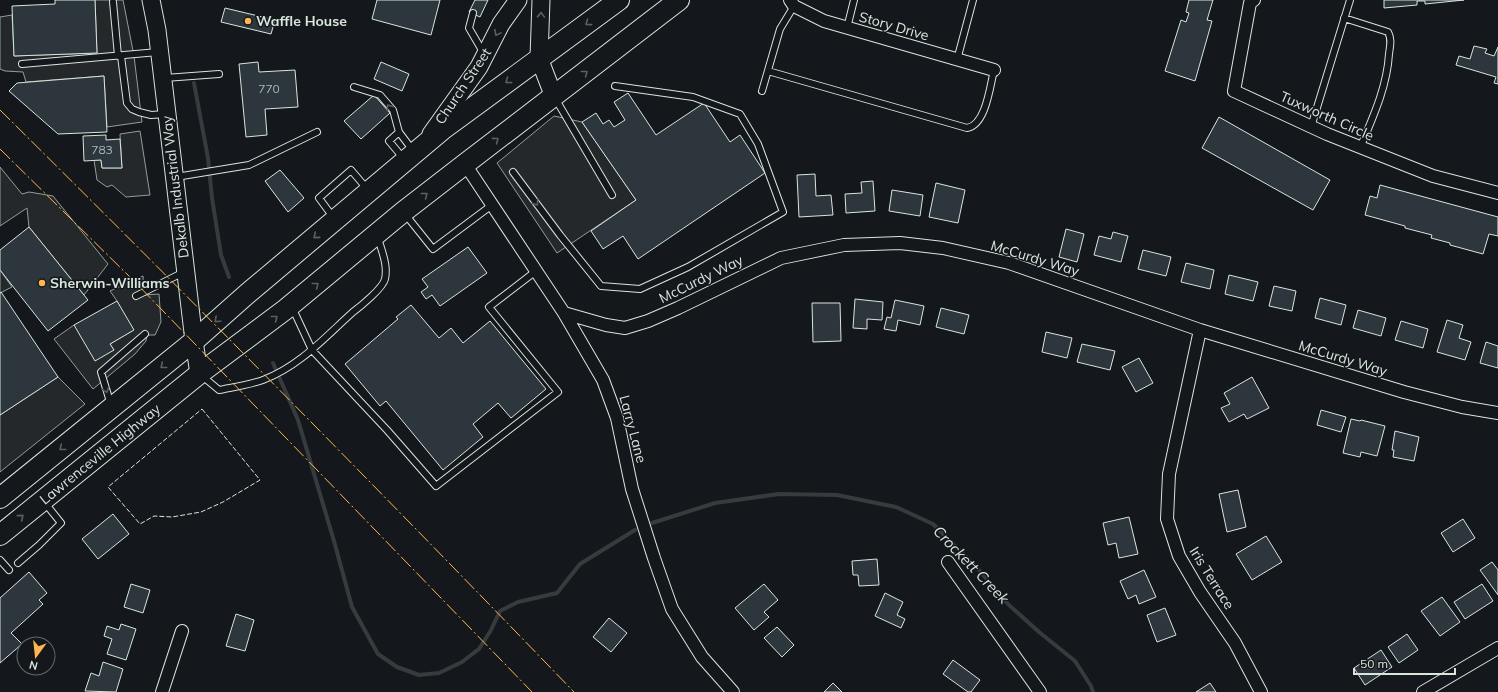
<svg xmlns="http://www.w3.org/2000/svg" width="1498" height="692" font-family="Mulish,sans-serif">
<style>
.parking{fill:#24282b;stroke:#939e99}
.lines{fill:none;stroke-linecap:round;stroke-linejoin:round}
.stream{stroke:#363b3e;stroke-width:4}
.building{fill:#2c363c;stroke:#d8e6dc}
.service-casing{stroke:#d8e6dc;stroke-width:8}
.minor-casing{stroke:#d8e6dc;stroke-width:14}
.secondary-casing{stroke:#d8e6dc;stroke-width:19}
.trunk-casing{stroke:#d8e6dc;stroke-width:22}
.service{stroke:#14181c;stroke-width:6}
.minor{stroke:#14181c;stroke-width:12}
.secondary{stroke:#14181c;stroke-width:17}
.trunk{stroke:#14181c;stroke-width:20}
.fence{stroke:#d8e6dc;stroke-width:1;stroke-dasharray:5 2;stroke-linecap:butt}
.power{stroke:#ffb74d;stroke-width:1;stroke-dasharray:14 3 2 3;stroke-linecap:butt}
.oneway{stroke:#59605f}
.poi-dot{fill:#ffb74d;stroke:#14181c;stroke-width:1.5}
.labels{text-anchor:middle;stroke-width:3;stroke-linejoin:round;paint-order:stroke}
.number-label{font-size:12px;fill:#adbab4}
.poi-label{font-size:14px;font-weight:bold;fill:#d8e6dc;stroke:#14181c;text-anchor:start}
.street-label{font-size:14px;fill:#d8e6dc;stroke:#14181c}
.water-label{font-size:15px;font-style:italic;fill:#d8e6dc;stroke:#14181c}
</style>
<rect width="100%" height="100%" fill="#14181c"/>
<path class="parking" d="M95,0H123L134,56L142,122L107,127L104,76L26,82L23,72L5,71L0,69V17L12,15L14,56L97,53Z
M554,116L582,122L636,200L557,253L497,163Z
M140,131L150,195L126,197L112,185L107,187L97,180L94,160H101L102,168H122L120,134Z
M0,167L22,194L29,192L53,196L108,264L84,295L29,227L27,208L0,226Z
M0,270L12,287L0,293Z
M143,276L144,295L159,294L161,322L155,335H147L146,341L135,354L93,389L54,339L74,325L114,350L110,344L132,331L117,301L110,291Z
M58,377L85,404L0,472V415Z"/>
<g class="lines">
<path class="stream" d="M194,83L208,158L212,198L221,255L229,277
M273,363L298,420L334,541L352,607L378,654L397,667L419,675L439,673L462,662L479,649L491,630L500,611L518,602L557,593L580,564L635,530
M652,523L715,503L779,494L837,495L896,507L933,524L978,569L1009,605L1039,632L1075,661L1091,686L1093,692"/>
</g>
<path class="building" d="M55,0H95L97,53L14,56L12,6L55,4Z
M377,0H440L431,35L372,19Z
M475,0H488L480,17L469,12Z
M1189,0H1213L1207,20L1212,21L1195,81L1165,71L1181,20L1186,22L1189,13L1186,12Z
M1384,0H1464L1425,4V1H1417V5L1384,8Z
M225,8L275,20L271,34L221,22Z
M1474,46L1487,49L1485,53L1494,56L1498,47V84L1494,83L1496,77L1456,65L1459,56L1470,59Z
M258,62L259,72L295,70L298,107L265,109L267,135L246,137L239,64Z
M381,62L409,74L402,91L374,79Z
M104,76L107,132L58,134L9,91L17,83Z
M628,93L656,135L704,103L730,142L740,135L765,173L638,259L623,236L603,249L591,231L636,200L582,122L596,113L603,124L609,120L614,127L625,120L614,102Z
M374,95L390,113L361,139L344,121Z
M1219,117L1330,180L1313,210L1202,148Z
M106,135V140L120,139L122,168H102L101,160L84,161L83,136Z
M280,170L304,198L288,212L265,181Z
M815,174L816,196L831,195L833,215L799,217L797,175Z
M873,181L875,211L846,213L845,194L862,193L861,182Z
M936,183L965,190L958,223L929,217Z
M1380,185L1498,217V236L1489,234L1483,254L1450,245V243L1431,238L1432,235L1405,228V226L1365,215L1370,196L1377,198Z
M892,190L923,195L920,216L889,211Z
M29,227L88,300L48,331L0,270V250Z
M1066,229L1084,234L1077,262L1059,257Z
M1113,232L1128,236L1121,262L1094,255L1099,236L1111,239Z
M468,247L487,273L440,306L432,295L426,299L421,292L428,287L422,279Z
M1143,250L1171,257L1166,276L1138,269Z
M1186,263L1214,270L1210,289L1181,282Z
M1229,275L1258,282L1253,301L1225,294Z
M1274,286L1296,291L1292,311L1269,306Z
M1,292L58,377L0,415V293Z
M1320,298L1346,305L1341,325L1315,318Z
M855,299L883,302L882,320L867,319V329L853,328Z
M895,300L924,306L920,325L898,320L896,331L884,329L887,317L891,318Z
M117,301L134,330L110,344L114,350L95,361L74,325Z
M812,303H840L841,341L813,342Z
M411,305L439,338L451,328L463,343L490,321L546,389L511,418L498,403L473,424L483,437L443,470L386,401L380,406L345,364L398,319L396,317Z
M941,308L969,315L964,334L936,327Z
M1358,310L1386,318L1381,336L1353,328Z
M1447,320L1463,325L1459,338L1471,342L1465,360L1437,352Z
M1401,321L1428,329L1423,348L1395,340Z
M1046,332L1072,338L1067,358L1042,352Z
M1486,342L1498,346V368L1480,363Z
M1082,344L1115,351L1110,370L1077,362Z
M1139,358L1153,383L1136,392L1122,367Z
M1252,377L1269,408L1247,419L1244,414L1229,422L1221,408L1230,404L1224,393Z
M1321,410L1346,417L1341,432L1317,425Z
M1351,419L1360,421L1361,420L1385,426L1377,456L1361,452L1360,457L1343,453Z
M1395,431L1419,437L1414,461L1393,457L1394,450H1392Z
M1238,490L1246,527L1227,532L1219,494Z
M113,514L129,534L98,559L82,539Z
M1129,517L1138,554L1119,558L1116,543L1108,545L1103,523Z
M1463,519L1475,538L1453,552L1441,533Z
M1266,536L1282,562L1252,580L1236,554Z
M877,559L879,585L859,586L858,575H853L852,561Z
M1492,562L1498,570V595L1480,570Z
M1144,570L1156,597L1139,604L1136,595L1128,599L1120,581Z
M29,572L47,593L39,600L43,604L11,633L22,644L0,663V598Z
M131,584L150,590L143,613L124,607Z
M764,584L778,600L764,612L769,617L754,630L735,608Z
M1482,584L1493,601L1465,619L1454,602Z
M885,593L903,602L897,615L905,619L901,628L875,616Z
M1442,597L1460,622L1440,636L1421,611Z
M1165,608L1176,635L1157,642L1147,615Z
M236,614L254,620L245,651L226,646Z
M609,618L627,633L611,652L593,637Z
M121,624L136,629L126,660L107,654L112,639L104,636L107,626L119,630Z
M777,627L794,645L782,657L764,638Z
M1407,634L1418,650L1399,663L1388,647Z
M1381,650L1392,667L1365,685L1354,668Z
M953,660L980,680L971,692H968L943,674Z
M103,662L123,669L116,692L85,691L91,673L99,676Z
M833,683L842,692H824Z
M1210,683L1216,692H1196Z"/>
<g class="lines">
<g class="service-casing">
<path id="service" d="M113,2L118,56
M473,13L469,28L483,52
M1344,18L1385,31L1388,32C1392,39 1390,46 1389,54C1387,87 1373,117 1360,148
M847,28L854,0
M121,56L127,103L132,109L139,112L151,115L166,114
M957,60L973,0
M22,64L158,52
M768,71L967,128C986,125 990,86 994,70
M165,78L219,74
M354,87L380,95L393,110L399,132L414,152
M762,91L780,29L794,6
M555,98L612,195
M1311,127L1350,0
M399,132L389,141L404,159
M513,172L560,235L601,286L640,289L688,267L783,212L758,144L740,114L693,97L615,86
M176,177L249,165L317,132
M405,214L433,249L492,205
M333,217L319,198L351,170L368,190
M136,296L184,272
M292,307L312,350L387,430L436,486L558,392L489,307L536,271
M201,375L219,390C234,387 249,385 263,380C300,366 325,337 353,312C361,306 383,288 385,279C388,265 382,252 378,238
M111,405L101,372L145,334
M0,560L9,570
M18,563L39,545L61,523L45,503"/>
</g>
<g class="minor-casing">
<path id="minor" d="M790,0L794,6L824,21L994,70
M1254,0L1250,3L1234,91L1327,134L1433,176L1498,193
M465,164L564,313L603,380L617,418L632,489L654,558L672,609L702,657L733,692
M564,313L606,325L625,328L648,321L678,308L781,258L844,245L900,243L943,248L1009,263L1200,330L1404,392L1462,407L1498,413
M1200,330L1169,474L1167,519L1179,556L1200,592L1235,643L1261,692
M948,562L1040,692
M162,692L182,631
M1423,692L1498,648"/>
</g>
<g class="secondary-casing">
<path id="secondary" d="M151,0L157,30L194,341L199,374
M541,0L539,58L554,97
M431,134L479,67L501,24L518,0"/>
</g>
<g class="trunk-casing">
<path id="trunk" d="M0,498L194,341L247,294L442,130L619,0
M0,535L199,374L286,309L403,212L465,164L679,0"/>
</g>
<use href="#service" class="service"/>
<use href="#minor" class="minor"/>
<use href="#secondary" class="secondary"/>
<use href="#trunk" class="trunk"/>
<path class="fence" d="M202,409L260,480L223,502L201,512L172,517L154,516L140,524L108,487Z"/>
<path class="power" d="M0,110C194,302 385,496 574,692
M0,149L134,281L532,692"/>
</g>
<defs><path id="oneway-chevron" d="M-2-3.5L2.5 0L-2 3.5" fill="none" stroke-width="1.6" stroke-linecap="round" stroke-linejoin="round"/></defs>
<g class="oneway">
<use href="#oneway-chevron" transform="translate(541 15) rotate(-88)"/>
<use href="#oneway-chevron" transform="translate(588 23) rotate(144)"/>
<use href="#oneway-chevron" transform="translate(497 33) rotate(118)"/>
<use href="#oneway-chevron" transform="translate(585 73) rotate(-38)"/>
<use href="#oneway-chevron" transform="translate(508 81) rotate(144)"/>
<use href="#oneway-chevron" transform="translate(389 107) rotate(-126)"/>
<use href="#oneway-chevron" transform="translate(496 140) rotate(-37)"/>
<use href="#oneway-chevron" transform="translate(425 195) rotate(-38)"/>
<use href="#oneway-chevron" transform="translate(536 203) rotate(54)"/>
<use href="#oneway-chevron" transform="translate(316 236) rotate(140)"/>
<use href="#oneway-chevron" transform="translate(316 285) rotate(-39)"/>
<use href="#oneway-chevron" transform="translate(275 318) rotate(-38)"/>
<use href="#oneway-chevron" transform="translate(217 320) rotate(138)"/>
<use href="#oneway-chevron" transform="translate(163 366) rotate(141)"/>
<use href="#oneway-chevron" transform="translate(106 390) rotate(72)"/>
<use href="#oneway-chevron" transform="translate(62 448) rotate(141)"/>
<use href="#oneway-chevron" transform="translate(21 517) rotate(-40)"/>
</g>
<g class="poi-dot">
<circle cx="248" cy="21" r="4"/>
<circle cx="42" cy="283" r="4"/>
</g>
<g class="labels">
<g class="number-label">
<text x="269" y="93">770</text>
<text x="102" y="154">783</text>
</g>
<g class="poi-label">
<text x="256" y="26">Waffle House</text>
<text x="50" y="288">Sherwin-Williams</text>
</g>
<g class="street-label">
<text transform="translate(894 26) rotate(16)" y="5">Story Drive</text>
<text transform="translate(463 86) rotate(-56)" y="5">Church Street</text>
<text transform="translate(1327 116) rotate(24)" y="5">Tuxworth Circle</text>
<text transform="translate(175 187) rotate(-97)" y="5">Dekalb Industrial Way</text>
<text transform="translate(1035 258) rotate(17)" y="5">McCurdy Way</text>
<text transform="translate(701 279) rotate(-26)" y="5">McCurdy Way</text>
<text transform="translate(1343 358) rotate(17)" y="5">McCurdy Way</text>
<text transform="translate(633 429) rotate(75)" y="5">Larry Lane</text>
<text transform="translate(100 454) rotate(-39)" y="5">Lawrenceville Highway</text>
<text transform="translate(1212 578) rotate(58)" y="5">Iris Terrace</text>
</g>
<g class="water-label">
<text transform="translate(971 565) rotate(46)" y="5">Crockett Creek</text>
</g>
</g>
<g transform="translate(36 656) rotate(195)"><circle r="19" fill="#14181c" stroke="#626a69"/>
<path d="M0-3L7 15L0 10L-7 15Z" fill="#ffb74d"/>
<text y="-6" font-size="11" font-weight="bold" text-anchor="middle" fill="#d8e6dc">N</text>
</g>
<path d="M1354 668v6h101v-6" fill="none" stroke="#d8e6dc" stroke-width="2"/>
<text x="1360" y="668" font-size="12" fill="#d8e6dc" stroke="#14181c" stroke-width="3" paint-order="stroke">50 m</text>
</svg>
